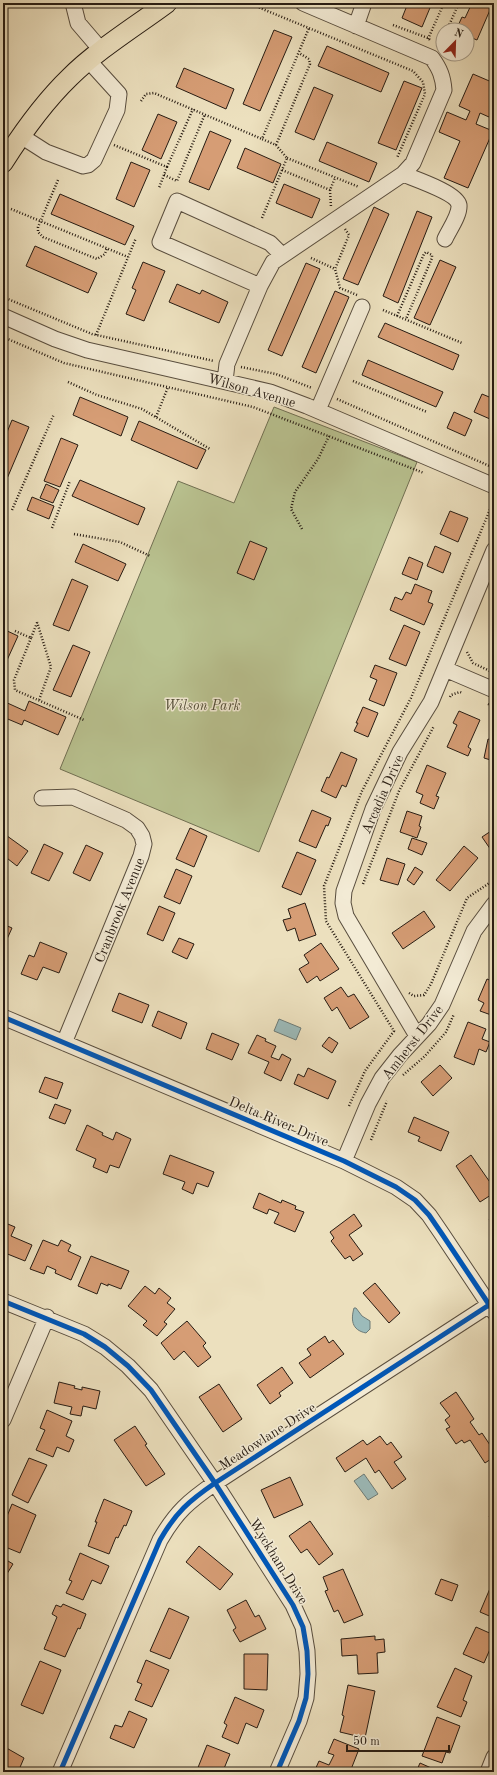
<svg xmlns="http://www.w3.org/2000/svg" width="497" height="1775" font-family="'Old Standard TT',serif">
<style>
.green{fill:#b9c290;stroke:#706f52}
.water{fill:#9cbbba;stroke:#6d7b77}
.building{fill:#d69d75;stroke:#271c13}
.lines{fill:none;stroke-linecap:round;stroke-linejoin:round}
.minor-casing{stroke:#584d3e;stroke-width:17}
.major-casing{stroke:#271c13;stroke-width:21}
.path{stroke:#271c13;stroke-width:2.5;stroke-dasharray:1 2;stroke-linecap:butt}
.minor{stroke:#f3ebd5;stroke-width:15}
.major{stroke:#ece0be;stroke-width:19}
.cycleway-casing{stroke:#f3ebd5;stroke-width:8}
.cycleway{stroke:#0057b8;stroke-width:5}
.labels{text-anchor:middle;stroke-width:3;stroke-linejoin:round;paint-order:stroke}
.street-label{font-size:14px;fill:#271c13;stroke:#f3ebd5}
.park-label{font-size:14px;font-style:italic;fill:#534e38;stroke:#f3ebd5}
</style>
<rect width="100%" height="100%" fill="#ece0be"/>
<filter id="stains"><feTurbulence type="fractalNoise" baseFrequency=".005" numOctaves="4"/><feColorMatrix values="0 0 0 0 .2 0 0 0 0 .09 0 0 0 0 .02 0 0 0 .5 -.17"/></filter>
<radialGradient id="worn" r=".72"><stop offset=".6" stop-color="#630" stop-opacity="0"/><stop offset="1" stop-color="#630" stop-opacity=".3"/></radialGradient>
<path class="green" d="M274,407L417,462L259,852L60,769L178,481L234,503Z"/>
<path class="water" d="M279,1019L301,1028L296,1040L274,1031Z
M354,1308H356L362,1316L370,1321V1329L366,1333C351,1330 351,1319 354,1308Z
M364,1474L378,1494L368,1500L354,1481Z"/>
<path class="building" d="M408,3H432L422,27L402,18Z
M472,3H493L477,40L467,36V30H456L462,17L465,18Z
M274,30L292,37L260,111L243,104Z
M327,46L389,73L381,92L318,66Z
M184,68L234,89L226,109L176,87Z
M473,74L494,83V106L489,117L480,113L476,124L493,131L468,188L444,178L460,141L439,132L447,112L466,120L470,111L459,106Z
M404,81L422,88L396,150L378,143Z
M314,87L333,95L314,140L295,132Z
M158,114L177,122L161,159L142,150Z
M210,131L231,140L209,190L189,182Z
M327,142L377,163L369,182L319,161Z
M245,148L281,164L273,183L237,168Z
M131,162L150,170L134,207L116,199Z
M284,184L320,199L312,218L276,203Z
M60,194L134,226L125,245L51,214Z
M374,207L389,214L358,285L343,279Z
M417,211L432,217L398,303L383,296Z
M35,246L97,273L88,293L26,266Z
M440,260L456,267L430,325L414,318Z
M143,262L165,271L144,321L126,314L136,290L132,288Z
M306,263L320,269L282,356L268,350Z
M177,284L200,294L202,290L228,302L219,323L169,302Z
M335,291L349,297L316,373L302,367Z
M385,323L459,355L453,370L378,337Z
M368,360L443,392L436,407L362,375Z
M482,394L494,399V410L490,419L474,412Z
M80,397L128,417L121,436L73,415Z
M454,412L472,420L465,436L447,428Z
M12,420L29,427L3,488V442Z
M139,421L206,450L197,469L131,440Z
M61,438L78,445L60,487L44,481Z
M80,480L145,508L138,525L72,496Z
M46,484L59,490L53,503L40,498Z
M32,497L54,506L49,519L27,510Z
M450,511L468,518L458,542L440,534Z
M250,541L267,548L254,580L237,573Z
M83,544L126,564L118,581L75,562Z
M435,546L451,553L443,573L427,566Z
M409,557L423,563L417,580L402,574Z
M72,579L88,586L69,631L53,625Z
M415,584L432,591L428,602L433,604L424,625L390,610L395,597L402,600L406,592L411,594Z
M404,625L420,632L406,666L389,659Z
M3,629L18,636L3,669Z
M73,645L90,652L71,697L53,690Z
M375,665L397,673L384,706L369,700L377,680L370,677Z
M3,701L25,711L29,701L66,717L58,735L24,720L22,725L3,717Z
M363,707L378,713L368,737L354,731L358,723H356Z
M459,711L480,720L468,747L471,749L468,756L447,747L457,725L453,723Z
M488,739L494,741V761L484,758Z
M3,751L6,752L3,761Z
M341,752L357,759L346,787L342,785L336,798L321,791L327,777L329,778Z
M427,765L446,773L436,796L439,797L434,809L420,803L423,795L416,792Z
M312,810L331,818L328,826L326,825L316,848L299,841Z
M407,811L422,816L419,826L421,827L417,838L400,832Z
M190,828L207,836L194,867L176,859Z
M494,829V853H493L482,837Z
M3,833L28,851L17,866L3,855Z
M412,838L427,843L422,855L408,849Z
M44,844L63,853L49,881L31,873Z
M86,845L103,853L90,881L73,873Z
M464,846L478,858L450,891L436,880Z
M297,852L316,860L301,895L282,887Z
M387,858L405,864L398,885L380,880Z
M415,867L423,872L414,885L407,880Z
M176,869L192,876L180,904L164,897Z
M305,903L316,935L299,941L295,928L287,931L283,920L291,918L288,909Z
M159,906L175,913L163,941L147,934Z
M424,911L435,927L403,949L392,933Z
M3,924L12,928L3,948Z
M179,938L194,944L187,959L172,952Z
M40,942L67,953L59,973L43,967L37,980L21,974L29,955L34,957Z
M321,943L339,969L320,981L317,976L307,983L299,969L309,963L304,955Z
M487,979L494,982V1016L480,1011L484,1003L478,1000Z
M341,987L348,997L354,994L369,1017L350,1029L337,1007L332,1011L324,998Z
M119,993L149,1005L142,1023L112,1011Z
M158,1011L187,1023L181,1039L152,1026Z
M468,1022L486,1029L482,1039L490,1042L486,1052L479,1049L474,1065L454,1057Z
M212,1033L239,1044L232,1060L206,1049Z
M257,1035L266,1039L265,1041L276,1046L271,1057L279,1060L282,1054L291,1059L281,1081L264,1073L269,1062L248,1053Z
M329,1037L338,1043L332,1053L322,1046Z
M440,1065L452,1078L433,1096L421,1082Z
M308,1068L336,1081L328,1099L294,1084L298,1074L304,1077Z
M45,1077L63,1083L57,1099L39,1092Z
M55,1104L71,1110L65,1124L49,1118Z
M414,1117L449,1132L441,1151L418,1141L420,1137L408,1132Z
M87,1125L103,1133L102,1135L113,1140L116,1132L131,1139L119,1168L110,1165L107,1173L93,1167L96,1159L76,1150Z
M170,1155L214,1172L208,1187L197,1183L193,1194L182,1189L185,1182L163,1174Z
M471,1155L494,1188V1193L480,1202L456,1166Z
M259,1193L281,1203L282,1200L296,1206L295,1209L304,1212L295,1232L274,1223L279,1213L269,1209L267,1214L253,1208Z
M354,1214L362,1226L349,1235L363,1254L353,1261L350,1256L345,1259L331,1241L334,1238L330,1232Z
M494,1215V1226L489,1219Z
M3,1222L15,1227L11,1236L32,1245L25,1261L5,1253L3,1257Z
M43,1240L58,1246L61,1240L71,1245L68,1251L81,1257L71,1280L55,1273L56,1270L47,1266L44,1274L30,1269Z
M91,1256L129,1271L121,1289L108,1284V1286L101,1283L97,1294L78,1286Z
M375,1283L400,1313L389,1323L363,1293Z
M145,1286L155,1294L159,1288L171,1298L167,1303L175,1309L164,1322L167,1324L157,1336L143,1325L147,1321L128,1306Z
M187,1321L206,1343L203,1346L211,1357L198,1367L184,1351L174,1360L161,1343Z
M325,1336L329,1343L333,1340L344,1354L310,1378L299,1363L311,1355L307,1349Z
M282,1367L293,1383L279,1393L281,1396L270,1404L257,1385Z
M59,1382L75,1386L74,1388L82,1390V1387L100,1391L96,1409L83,1406L81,1416L70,1414L72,1407L54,1403Z
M219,1384L242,1419L223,1432L199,1397Z
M456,1392L474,1419L470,1422L479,1435L482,1433L494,1451V1457L485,1463L470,1440L464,1443L462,1440L456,1444L446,1429L450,1427L445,1420L450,1416L440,1403Z
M47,1410L72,1421L66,1436L74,1440L69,1452L57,1447L53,1457L36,1450L45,1430L40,1428Z
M135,1426L147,1444L145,1445L165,1474L146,1486L114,1440Z
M380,1436L387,1445L391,1442L402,1457L394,1462L406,1479L392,1489L379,1470L375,1473L366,1458L345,1472L336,1458L363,1440L367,1445Z
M29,1458L47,1465L28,1503L12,1495Z
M290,1477L303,1505L274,1518L261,1490Z
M104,1499L132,1511L126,1526L124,1525L118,1538L116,1537L109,1554L88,1546L97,1522H95Z
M12,1504L36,1515L20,1553L3,1546V1526Z
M494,1512V1523L489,1516Z
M310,1521L333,1554L319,1565L307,1549L301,1553L289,1536Z
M199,1546L233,1574L220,1590L186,1562Z
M80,1553L109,1566L101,1584L92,1580L83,1600L66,1593L72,1581L69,1580Z
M3,1558L13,1564L5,1577L3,1575Z
M343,1569L363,1615L344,1623L338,1610L334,1612L325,1591L328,1590L323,1577Z
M441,1579L458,1585L452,1601L435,1594Z
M494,1579V1618L480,1612Z
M246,1600L255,1617L259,1615L266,1629L240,1642L233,1630L236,1628L227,1610Z
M63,1604L86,1614L80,1629L78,1628L65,1657L44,1649L57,1617L52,1614L56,1605L61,1607Z
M169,1608L189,1617L170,1659L150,1651Z
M476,1627L494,1635V1640L484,1663L463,1654Z
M375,1636V1640L384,1639L385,1652L377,1653L378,1673L358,1674L357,1655L342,1656L341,1639Z
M244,1654H268L267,1690L244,1689Z
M146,1660L169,1670L152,1707L135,1700L142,1684L137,1682Z
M40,1661L61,1670L43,1714L21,1705Z
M455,1668L472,1676L463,1700L467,1702L461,1717L437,1707Z
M348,1685L375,1691L365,1738L340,1732L344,1716L342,1715Z
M235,1697L264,1710L257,1728L246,1723L238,1744L222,1737L227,1725L224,1723Z
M129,1711L147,1719L134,1748L110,1738L115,1725L122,1727Z
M437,1717L460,1726L450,1753L446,1752L442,1763L422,1756Z
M334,1739L359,1749L350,1772H314L319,1761L329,1765L334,1755L328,1753Z
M207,1745L230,1754L223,1771L226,1772H201L197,1770Z
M3,1746L24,1758L18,1772L7,1770L6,1772H3Z
M420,1763L438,1771L437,1772H416Z"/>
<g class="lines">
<g class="minor-casing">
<path id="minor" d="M73,3L78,23L102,51
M356,26L364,3
M21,136L46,152L83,166L88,165L94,160L117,110L119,94L89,61
M403,174C415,179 457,193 459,205C460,215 449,230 445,239
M260,286L160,242L177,201L270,243L282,255
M3,316L55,339L87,350L270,392L307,406L494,486
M225,381L227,364L260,286L273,262L403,174L413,163L444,90C443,77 440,69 432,58L303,3
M318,410L362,307
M445,669L494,690
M42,798L73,797L126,820L137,828L142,836L144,844L141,856L64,1043
M3,1017L344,1161L396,1187L415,1200L429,1215L442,1234L494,1312
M417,1036L346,916L343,903L344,891L373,809L400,752L431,702L494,550
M344,1161L368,1104L382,1078L400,1055L429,1024L442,1005L474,931L494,904
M3,1301L84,1334L105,1347L128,1366L151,1390L215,1483L293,1605L303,1627L307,1651L308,1674L306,1698L299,1721L277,1772
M3,1420L47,1317
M60,1772L160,1540C176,1512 189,1501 215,1483L489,1305
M488,1772L494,1757"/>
</g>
<g class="major-casing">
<path id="major" d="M3,163C22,133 44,102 70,77C97,50 136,26 167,3"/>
</g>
<path class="path" d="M248,3L413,71L423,82L425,94L397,158
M393,25L428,38L431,41
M447,30L459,3
M428,39L444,3
M439,48L443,39
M141,101L146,94L154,93L262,139
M114,145L167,167L159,188
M276,145L310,64L309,59L299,53
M287,158L359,187
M167,167L193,109
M282,170L330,190L335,178
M164,175L177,181L205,114
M58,180L38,227V232L43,237L97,259L105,254L107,248
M330,190L331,207
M11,209L128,257
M262,218L287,158L276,145L262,139L309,28
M345,229L349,235L335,269L340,288L357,295
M311,258L335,269
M3,297L92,334L214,361
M383,310L462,343
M397,316L424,254L426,252L432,255V258L406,319
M96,335L136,238
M3,337L64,363L253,407L424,473
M241,367L276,374L312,388
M353,381L427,412
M68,382L97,395L142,409L210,449
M337,399L494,468
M156,417L168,387
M12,510L54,414
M52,528L70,481
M302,529L291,509L295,492L318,459L329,436
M74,534L120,542L150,556
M37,622L51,667L39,700
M15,631L31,638L37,623
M31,638L14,680L15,690L84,720
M467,652L473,663L494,673
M450,697L451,695L460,692L463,693
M488,704L494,707
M363,884L399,791L434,726
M409,993L414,996L424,995L431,984L467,898L494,880
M403,1075L425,1056L446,1032L454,1014
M349,1106L365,1071L394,1031L326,921L324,886L362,791L411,698L494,500
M371,1140L387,1101"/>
<use href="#minor" class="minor"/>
<use href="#major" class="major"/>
<g class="cycleway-casing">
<path id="cycleway" d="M3,1017L344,1161L396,1187L415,1200L429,1215L442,1234L494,1312
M3,1301L84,1334L105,1347L128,1366L151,1390L215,1483L293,1605L303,1627L307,1651L308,1674L306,1698L299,1721L277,1772
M60,1772L160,1540C176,1512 189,1501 215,1483L489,1305"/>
</g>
<use href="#cycleway" class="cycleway"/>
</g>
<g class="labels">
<g class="street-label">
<text transform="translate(252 390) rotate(16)" y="5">Wilson Avenue</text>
<text transform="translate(382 794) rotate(-66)" y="5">Arcadia Drive</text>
<text transform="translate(119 910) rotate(-68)" y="5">Cranbrook Avenue</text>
<text transform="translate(412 1042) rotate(-52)" y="5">Amherst Drive</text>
<text transform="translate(279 1121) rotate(23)" y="5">Delta River Drive</text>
<text transform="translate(267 1436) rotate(-33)" y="5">Meadowlane Drive</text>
<text transform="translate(279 1561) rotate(58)" y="5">Wyckham Drive</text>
</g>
<g class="park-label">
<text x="202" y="710">Wilson Park</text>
</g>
</g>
<rect width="497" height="1775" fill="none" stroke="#ece0be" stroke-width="16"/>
<rect x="4" y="4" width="489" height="1767" fill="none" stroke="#271c13" stroke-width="2"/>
<rect x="8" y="8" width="481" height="1759" fill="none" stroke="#271c13"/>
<g transform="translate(455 42) rotate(23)"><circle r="19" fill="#f3ebd5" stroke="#a19887"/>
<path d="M0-3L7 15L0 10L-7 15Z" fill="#8f2418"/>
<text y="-6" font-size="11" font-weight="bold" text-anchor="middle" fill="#271c13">N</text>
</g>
<path d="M347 1745v6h102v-6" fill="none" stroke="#271c13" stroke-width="2"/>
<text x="353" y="1745" font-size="12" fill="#271c13" stroke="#f3ebd5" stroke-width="3" paint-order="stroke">50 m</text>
<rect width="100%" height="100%" filter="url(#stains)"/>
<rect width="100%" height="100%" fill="url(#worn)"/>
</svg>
